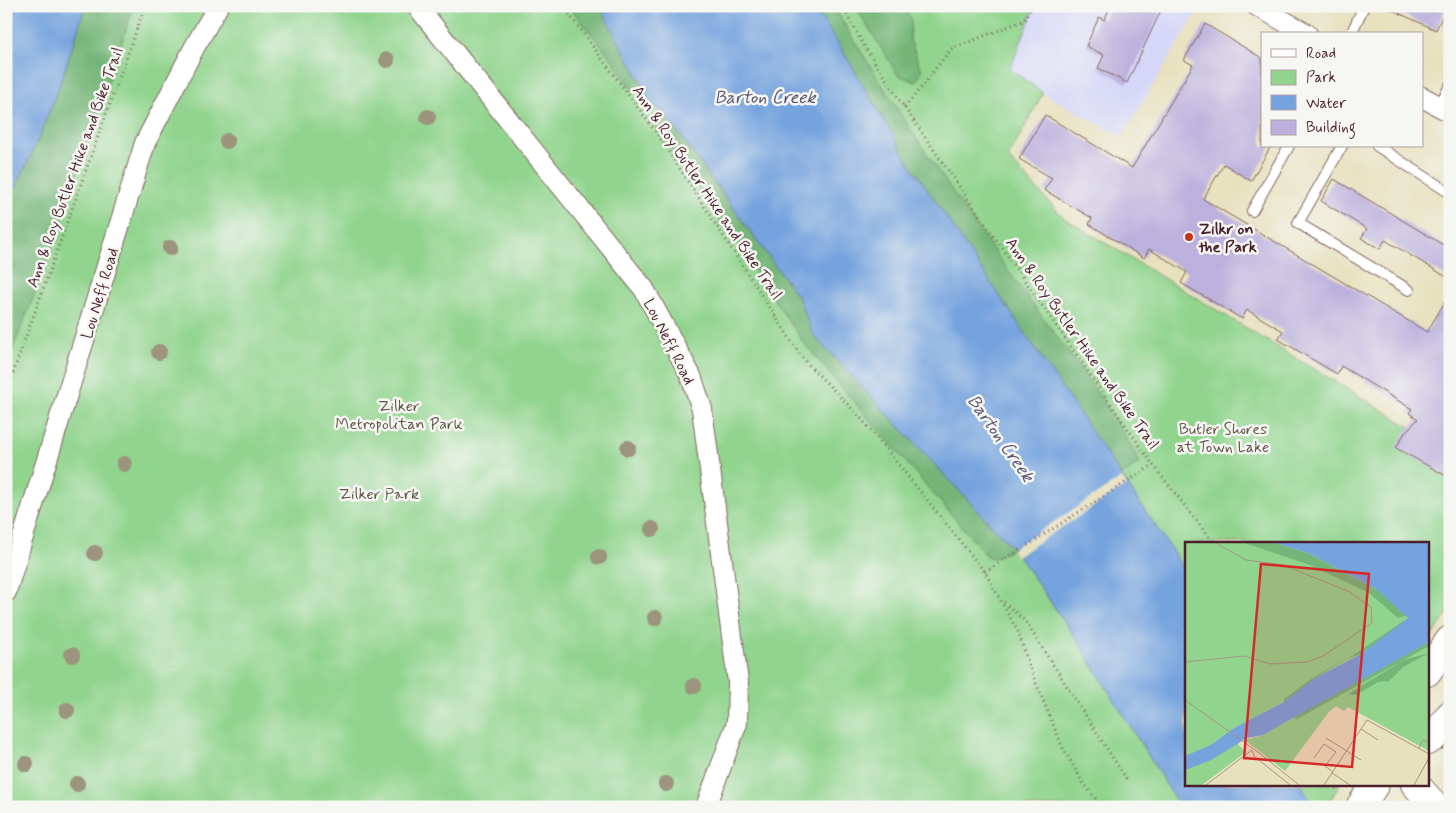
<svg xmlns="http://www.w3.org/2000/svg" width="1456" height="813" font-family="Mynerve,sans-serif">
<style>
.built{fill:#d6d7f8}
.green{fill:#90d48d;stroke:#6d7a5c}
.forest{fill:#74b678;stroke:#5f6a52}
.water{fill:#75a3de;stroke:#606184}
.pier{fill:#e7e1be}
.building{fill:#bcb1dd}
.lines{fill:none;stroke-linecap:round;stroke-linejoin:round}
.lane-casing{stroke:#81635e;stroke-width:12}
.street-casing{stroke:#81635e;stroke-width:22}
.secondary-casing{stroke:#81635e;stroke-width:30}
.path{stroke:#81635e;stroke-width:3;stroke-dasharray:1 4;stroke-linecap:butt}
.lane{stroke:#fff;stroke-width:10}
.street{stroke:#fff;stroke-width:20}
.secondary{stroke:#fff;stroke-width:28}
.tree{fill:#9c947d}
.poi-dot{fill:#c8321e;stroke:#f6f6f2;stroke-width:2}
.labels{text-anchor:middle;stroke-width:5;stroke-linejoin:round;paint-order:stroke}
.street-label{font-size:16px;fill:#4a1f2b;stroke:#f6f6f2}
.poi-label{font-size:16px;font-weight:bold;fill:#4a1f2b;stroke:#f6f6f2;text-anchor:start}
.park-label{font-size:16px;fill:#5f5548;stroke:#f6f6f2}
.water-label{font-size:18px;font-style:italic;fill:#5b5473;stroke:#f6f6f2}
.inset-road{fill:none;stroke:#a89383;stroke-width:1}
.view{fill:#d62828;fill-opacity:0.15;stroke:#d62828;stroke-width:2.5}
.inset-edge{fill:none;stroke:#4a1f2b;stroke-width:2.5}
</style>
<rect width="100%" height="100%" fill="#f6f6f2"/>
<filter id="ink" filterUnits="userSpaceOnUse"><feTurbulence type="fractalNoise" baseFrequency=".02" numOctaves="2"/><feDisplacementMap in="SourceGraphic" scale="10" xChannelSelector="R" yChannelSelector="G"/><feConvolveMatrix kernelMatrix="1 2 1 2 8 2 1 2 1" color-interpolation-filters="sRGB"/></filter>
<filter id="wash" filterUnits="userSpaceOnUse"><feTurbulence type="fractalNoise" baseFrequency=".0096" numOctaves="4" result="noise"/><feDisplacementMap in="SourceGraphic" scale="20" xChannelSelector="R" yChannelSelector="G"/><feGaussianBlur stdDeviation="1.12" result="paint"/><feColorMatrix in="noise" values="0 0 0 0 0 0 0 0 0 0 0 0 0 0 0 0 0 1.4 0 .05"/><feComposite in="paint" operator="in"/></filter>
<g filter="url(#wash)">
<rect width="100%" height="100%" fill="#e7e1be"/>
<path class="built" d="M1035,6H1201L1122,137L1043,93L1010,69Z"/>
<path class="green" d="M85,6H599L643,85L650,102L669,120L813,335L1013,548L1077,640L1180,807H6V206L19,182Z
M813,6H1035L1010,69L1043,93L1008,158L1064,218L1450,451V611L1427,643V543H1186V571L909,162Z
M1301,784H1340L1326,807H1313Z"/>
<path class="forest" d="M85,6H134L43,273L6,366V206C40,142 65,75 85,6Z
M569,6H599L602,10L643,85L646,91L642,95L629,86L614,62Z
M813,6H832L835,9C889,99 948,187 1009,272C1053,334 1105,395 1140,463L1121,476L909,162L838,43Z
M855,6H901L911,18L910,40L922,71L916,82L898,75Z
M659,113L669,120L798,297L813,335L1013,548L994,558L988,557L806,346L655,125L654,115Z"/>
<path class="water" d="M6,6H85C65,75 40,142 6,206Z
M599,6H813L838,43L909,162L1186,571V784H1301L1313,807H1180L1077,640L1013,548L813,335L798,297L669,120L650,102L643,85Z"/>
<path class="pier" d="M1122,478L1127,485L1016,557L1012,549Z"/>
<g id="blocks">
<path class="building" d="M1111,6H1163L1127,83L1098,68L1104,55L1086,46L1099,17L1104,20Z
M1383,6H1447L1436,30Z
M1205,24L1262,58V146H1271L1251,181L1224,164L1203,199L1427,332L1450,293V478L1396,448L1406,431L1418,419L1409,413L1412,409L1341,366L1337,374L1278,339L1283,331L1247,310L1242,319L1181,283L1187,272L1149,249L1144,258L1089,224L1092,218L1044,190L1052,178L1019,159L1045,115L1132,168L1193,65L1184,60Z
M1334,179L1450,249V279L1385,240L1380,249L1361,238L1367,229L1321,201Z"/>
</g>
</g>
<g filter="url(#ink)">
<use href="#blocks" fill-opacity="0" stroke="#81635e" stroke-width="1"/>
<g class="lines">
<g class="lane-casing">
<path id="lane" d="M1351,34L1364,6
M1439,106L1450,86
M1342,146L1298,223L1409,290
M1377,146L1450,193
M1252,211L1289,146"/>
</g>
<g class="street-casing">
<path id="street" d="M417,6L644,289L691,376L702,409L738,682L737,723L706,807
M1257,6L1307,34
M1422,97L1450,112
M6,592L145,143L194,48L218,6"/>
</g>
<g class="secondary-casing">
<path id="secondary" d="M1427,672L1450,640
M1427,741L1434,737L1450,715
M1415,784L1436,807
M1360,807L1375,784"/>
</g>
<path class="path" d="M563,6L656,132L803,359L860,417L985,572L1018,632L1031,671L1062,746L1082,781L1102,807
M842,6L866,49L904,107L1153,465L1214,543
M904,107L913,98L951,49L1025,20L1032,6
M6,392L145,6
M985,572L1153,465
M1004,602L1025,621L1127,780
M1333,784L1339,792"/>
<use href="#lane" class="lane"/>
<use href="#street" class="street"/>
<use href="#secondary" class="secondary"/>
</g>
<g class="tree">
<circle cx="387" cy="60" r="8"/>
<circle cx="428" cy="117" r="8"/>
<circle cx="227" cy="141" r="8"/>
<circle cx="170" cy="248" r="8"/>
<circle cx="159" cy="352" r="8"/>
<circle cx="628" cy="448" r="8"/>
<circle cx="124" cy="464" r="8"/>
<circle cx="652" cy="529" r="8"/>
<circle cx="95" cy="553" r="8"/>
<circle cx="599" cy="557" r="8"/>
<circle cx="655" cy="618" r="8"/>
<circle cx="72" cy="655" r="8"/>
<circle cx="694" cy="686" r="8"/>
<circle cx="67" cy="710" r="8"/>
<circle cx="26" cy="764" r="8"/>
<circle cx="77" cy="784" r="8"/>
<circle cx="666" cy="784" r="8"/>
</g>
</g>
<circle class="poi-dot" cx="1189" cy="237" r="5"/>
<g class="labels">
<g class="street-label">
<text transform="translate(74 167) rotate(-70)" y="6">Ann &amp; Roy Butler Hike and Bike Trail</text>
<text transform="translate(708 192) rotate(56)" y="6">Ann &amp; Roy Butler Hike and Bike Trail</text>
<text transform="translate(99 293) rotate(-73)" y="6">Lou Neff Road</text>
<text transform="translate(670 341) rotate(63)" y="6">Lou Neff Road</text>
<text transform="translate(1083 343) rotate(55)" y="6">Ann &amp; Roy Butler Hike and Bike Trail</text>
</g>
<g class="poi-label">
<text x="1199" y="234">Zilkr on<tspan x="1199" dy="18">the Park</tspan></text>
</g>
<g class="park-label">
<text x="399" y="411">Zilker<tspan x="399" dy="18">Metropolitan Park</tspan></text>
<text x="1223" y="434">Butler Shores<tspan x="1223" dy="18">at Town Lake</tspan></text>
<text x="379" y="499">Zilker Park</text>
</g>
<g class="water-label">
<text x="765" y="103">Barton Creek</text>
<text transform="translate(1001 438) rotate(55)" y="6">Barton Creek</text>
</g>
</g>
<g transform="translate(1185 542)">
<rect width="244" height="244" fill="#e7e1be"/>
<path d="M0,1H90L198,55L224,75L176,112L130,136L99,160L49,186L42,192L61,210L17,243H0ZM244,100V209L163,165L159,169L151,164L143,171L100,229L60,198L78,193Z" fill="#90d48d"/>
<path d="M60,1H90L123,11L191,47L222,73L213,76L184,51L125,23ZM223,76L214,85L176,112L164,116ZM244,100V104L112,177L108,175ZM244,111L218,125L204,139L193,140L171,153L163,152L219,118ZM161,117L130,136L99,160V157L129,135Z" fill="#74b678"/>
<path d="M90,1H244V100L78,193L62,196L26,218L0,228V214L26,203L49,186L99,160L130,136L176,112L223,76L191,47L123,11Z" fill="#75a3de"/>
<path class="inset-road" d="M0,120L59,114L85,122L122,120L138,114L187,81L186,65L163,49L98,23L61,18L31,1M0,158L73,210L114,243M176,187L193,198M141,196L176,218M234,206L238,198L244,201M67,208L69,214L105,243M129,216L139,202L151,210L140,224L148,230M147,231L165,243M21,243L67,208M139,243L182,178L244,212M229,243L244,216"/>
<path class="view" d="M76,22L184,32L167,225L59,216Z"/>
<rect width="244" height="244" class="inset-edge"/>
</g>
<rect width="1456" height="813" fill="none" stroke="#f6f6f2" stroke-width="25"/>
<rect x="1261" y="32" width="162" height="115" fill="#f6f6f2" stroke="#b1a0a2"/>
<rect x="1271" y="49" width="25" height="8" fill="#ffffff" stroke="#b1a0a2"/>
<text x="1306" y="58" font-size="15" fill="#4a1f2b">Road</text>
<rect x="1271" y="70" width="25" height="15" fill="#90d48d" stroke="#b1a0a2"/>
<text x="1306" y="82" font-size="15" fill="#4a1f2b">Park</text>
<rect x="1271" y="95" width="25" height="15" fill="#75a3de" stroke="#b1a0a2"/>
<text x="1306" y="108" font-size="15" fill="#4a1f2b">Water</text>
<rect x="1271" y="120" width="25" height="15" fill="#bcb1dd" stroke="#b1a0a2"/>
<text x="1306" y="132" font-size="15" fill="#4a1f2b">Building</text>
</svg>
